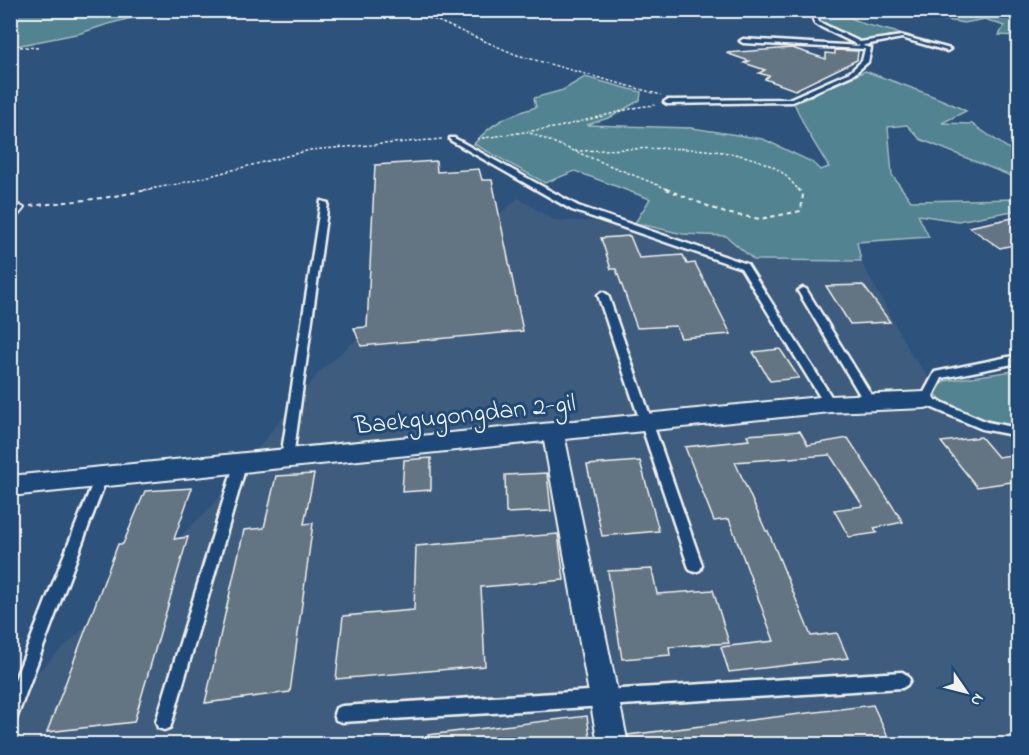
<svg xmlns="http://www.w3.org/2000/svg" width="1029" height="755" font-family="'Indie Flower',sans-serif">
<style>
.built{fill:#3d5c7e}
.green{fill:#518490;stroke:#a2babc;stroke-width:1.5}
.building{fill:#637483;stroke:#f4f1e8;stroke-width:1.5}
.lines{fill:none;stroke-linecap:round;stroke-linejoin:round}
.lane-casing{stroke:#f4f1e8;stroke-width:5}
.street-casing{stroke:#f4f1e8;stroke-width:4}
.path-far1{stroke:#f4f1e8;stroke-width:1.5;stroke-dasharray:3 2;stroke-linecap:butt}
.path{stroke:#f4f1e8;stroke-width:2;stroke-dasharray:4.5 4;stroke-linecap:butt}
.lane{fill:#1f4a7a;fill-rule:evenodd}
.street{fill:#1f4a7a;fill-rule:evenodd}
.labels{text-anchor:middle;stroke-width:6;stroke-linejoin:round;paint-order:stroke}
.street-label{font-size:26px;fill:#f4f1e8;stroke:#1f4a7a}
</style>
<rect width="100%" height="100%" fill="#2d527c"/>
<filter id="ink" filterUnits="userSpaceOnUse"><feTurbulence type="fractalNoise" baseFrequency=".0167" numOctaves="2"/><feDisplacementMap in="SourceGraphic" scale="12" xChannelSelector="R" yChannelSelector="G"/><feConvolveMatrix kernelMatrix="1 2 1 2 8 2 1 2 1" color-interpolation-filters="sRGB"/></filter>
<g filter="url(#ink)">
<path class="built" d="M518,198L554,220L635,223L683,234L726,236L754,260L861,261L912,356L926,373L935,394L948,405L1018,436V744H11V697L211,507L319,372Z"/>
<path class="green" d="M21,10H159V11L108,24L81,33L11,47V13Z
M893,11H1018V36L999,35L1004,26L985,19L964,23Z
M813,12L845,15L864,24L911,36L868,45L821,22Z
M865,71C899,84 934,94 966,111L942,123L972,124L1018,155V179L920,139L907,125L888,127L892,175L911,201L1018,199V210L958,221L918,215L929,237L857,242L861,261L754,260L726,236L683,234L635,223L650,199L575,171L545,183L474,144C493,121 508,116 536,107L534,98L563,90L585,77L641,92L640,100L611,117L587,125L692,128L763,139L812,162L820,170L829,167L807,131L794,103L813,96L818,88L824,90Z
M1013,371L1018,377V427C989,421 958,415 935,394L944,381Z"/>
<path class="building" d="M792,48L826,59V53L835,54V50L858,51L857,60L795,90L765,79L769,76L759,73L765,70L744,63L749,61L726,53Z
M436,161L437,172L479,169L482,180H492L523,331L361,346L354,328L367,327L375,165Z
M1018,217V244L1000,248L969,227Z
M630,236L639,258L683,255L687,264L695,263L731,334L681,338L676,326L637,328L616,269H611L601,238Z
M863,285L890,322L850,324L826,286Z
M780,349L799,378L770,381L753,352Z
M800,431L808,445L848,438L903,522L874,528L877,533L849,537L834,510L863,506L830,455L735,462L766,531H768L811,636L837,633L848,658L729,672L721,647L774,641L729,519L714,521L685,447L749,440L747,435Z
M981,437L998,457L1018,454V481L977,487L941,442Z
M431,458V490L402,492L404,460Z
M640,461L659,531L602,536L587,465Z
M547,473L551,511L506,513L505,475Z
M314,474L304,524L313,523L290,692L205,703L244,530L264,528L276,476Z
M192,488L174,539L188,537L134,722L47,732L118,544H123L145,491Z
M558,534L564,580L481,587L485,666L336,679L343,616L414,610L416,546Z
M652,569L657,594L713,590L729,643L669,647L670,655L622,659L608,571Z
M873,705L891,744H630L628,735Z
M587,716L591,744H429L428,735Z"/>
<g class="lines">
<g class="lane-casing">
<path id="lane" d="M810,10H814L819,22L860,42L902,36L950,49L947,51L902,38L864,45L863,46L871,48L868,62L854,74L792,102L667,104L664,102L667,100L789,99L850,72L862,61L865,49L743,43L740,41L743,39L860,46L815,24Z
M450,138H454L578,206L747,264L834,401L835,404L834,407H826L741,268L572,210L450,140Z
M321,201L328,203L293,458L291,462L287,463L283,462L281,458Z
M803,288L806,289L874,399L875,402L874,405H866L798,291Z
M603,292L608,295L702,565L700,570L695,572L690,570L688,565L598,295Z
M1018,355V363L942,378L932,398L987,422L1018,428V436L982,429L921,403L920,400L935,372Z
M241,457L245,458L247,462L172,722L170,728L164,730L158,728L156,722L235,462L237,458Z
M101,472L105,473L107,477L18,714L16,720L10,722V692L95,477L97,473Z
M902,672L907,675L910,680L907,685L902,688L342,722L336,720L334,714L336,708L342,706Z"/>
</g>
<g class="street-casing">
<path id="street" d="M17,204L24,208L15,219L10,220V207Z
M925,392L932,394L935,400L932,406L925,408L830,412L565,439L628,744H598L544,441L10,496V476L830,396Z"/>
</g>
<path class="path-far1" d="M379,10L433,19L517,55L661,95
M10,46L39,48
M530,133L670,190
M477,139L559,127L638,107L655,105
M575,151C632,150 731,139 780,171C787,176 793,184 799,190
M144,190L178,184L310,150L443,139"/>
<path class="path" d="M666,189L725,213L760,219L801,211L803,194L798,189
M30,206L103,198L153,189"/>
<use href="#lane" class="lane"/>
<use href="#street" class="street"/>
</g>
</g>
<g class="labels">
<g class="street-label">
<text transform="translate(465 413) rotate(-6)" y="9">Baekgugongdan 2-gil</text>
</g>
</g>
<rect width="1029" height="755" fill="none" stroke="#1f4a7a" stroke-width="36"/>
<rect x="18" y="18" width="993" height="719" fill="none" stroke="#f4f1e8" stroke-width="2" filter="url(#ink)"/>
<g transform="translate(966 692) rotate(125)" stroke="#1f4a7a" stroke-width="4.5" paint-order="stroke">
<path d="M0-4.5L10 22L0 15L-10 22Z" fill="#f4f1e8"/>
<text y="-9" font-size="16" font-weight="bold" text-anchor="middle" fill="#f4f1e8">N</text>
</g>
</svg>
